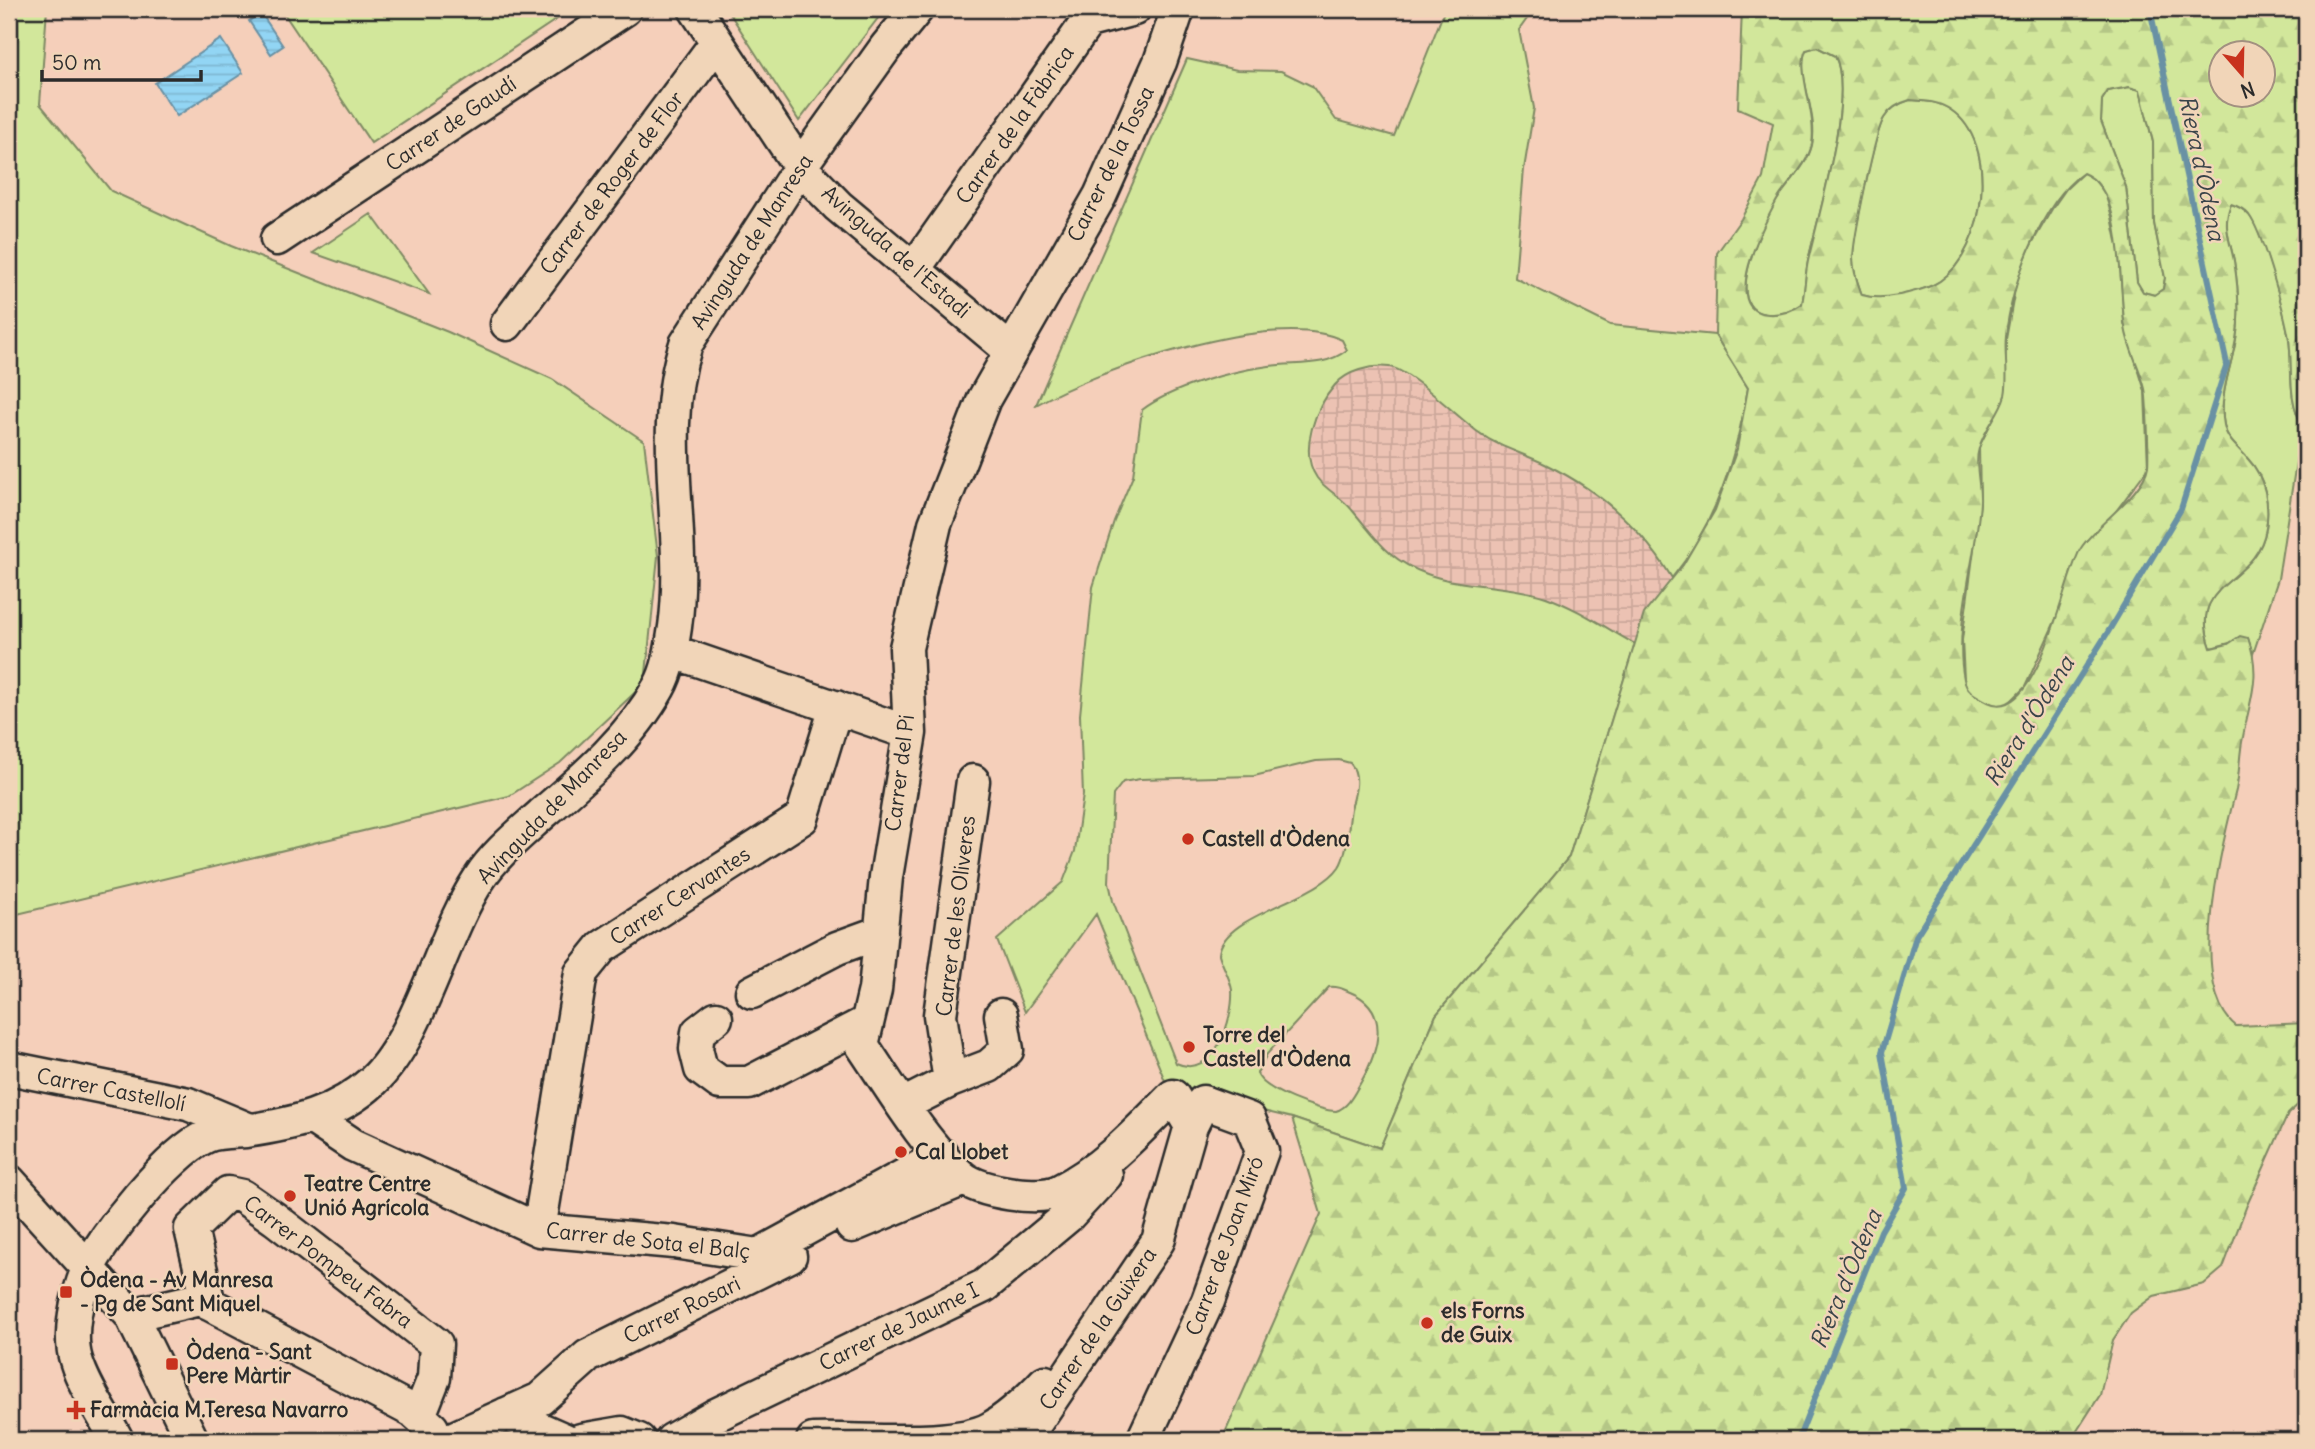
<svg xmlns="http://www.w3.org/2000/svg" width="2315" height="1449" font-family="Delius,sans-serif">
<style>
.industrial{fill:url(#industrial-grid)}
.green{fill:#d2e79b;stroke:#7e8963;stroke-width:2;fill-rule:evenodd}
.forest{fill:url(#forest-firs);stroke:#7e8963;stroke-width:2;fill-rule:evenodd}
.water{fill:url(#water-rules);stroke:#6991a4;stroke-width:2}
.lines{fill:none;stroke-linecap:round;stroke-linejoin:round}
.stream{stroke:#6991a4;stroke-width:6}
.minor-casing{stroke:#2b2b2b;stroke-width:37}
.minor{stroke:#f1d5b8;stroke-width:32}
.poi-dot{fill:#c8321e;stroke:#f1d5b8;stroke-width:2.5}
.labels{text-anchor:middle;stroke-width:5;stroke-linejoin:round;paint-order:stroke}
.street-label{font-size:21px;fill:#2b2b2b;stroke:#f1d5b8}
.poi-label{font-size:21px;font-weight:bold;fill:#2b2b2b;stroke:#f1d5b8;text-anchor:start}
.water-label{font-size:23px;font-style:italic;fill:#3a4449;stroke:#f1d5b8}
</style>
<defs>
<pattern id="industrial-grid" width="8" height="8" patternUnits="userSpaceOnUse" patternTransform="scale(1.75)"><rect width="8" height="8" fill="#ecc2b3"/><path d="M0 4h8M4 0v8" fill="none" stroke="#cba79a"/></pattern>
<pattern id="forest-firs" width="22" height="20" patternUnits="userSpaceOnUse" patternTransform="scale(1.75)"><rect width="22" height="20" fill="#d2e79b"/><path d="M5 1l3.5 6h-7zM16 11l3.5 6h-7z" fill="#b4c686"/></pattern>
<pattern id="water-rules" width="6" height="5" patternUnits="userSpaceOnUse" patternTransform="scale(1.75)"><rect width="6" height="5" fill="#92d5f4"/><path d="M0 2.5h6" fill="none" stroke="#7eb7d1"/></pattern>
</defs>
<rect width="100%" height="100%" fill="#f5cfba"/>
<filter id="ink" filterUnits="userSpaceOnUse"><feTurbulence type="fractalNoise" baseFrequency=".0143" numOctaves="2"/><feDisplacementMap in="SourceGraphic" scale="14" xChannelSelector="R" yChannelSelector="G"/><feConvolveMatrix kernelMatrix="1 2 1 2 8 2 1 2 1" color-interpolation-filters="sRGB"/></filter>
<g filter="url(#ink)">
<path class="industrial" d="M1390,367L1418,384L1487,438L1548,466L1605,499L1641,533L1672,578L1644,614L1635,644L1543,596L1521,590L1464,584L1408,567L1388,553L1364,528L1353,510L1317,478L1309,447L1321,404L1328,394L1342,377L1353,371Z"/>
<path class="green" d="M17,9H47L40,104L111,191L231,246L448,332L552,379L644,441L658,556L645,683L560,763L509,796L9,916V64L18,36Z
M281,9H572L371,143Z
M727,9H885L799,121Z
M1445,9H1534L1519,30L1534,108L1524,169L1515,278L1610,325L1715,335L1748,388C1736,457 1717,522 1672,578C1641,527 1599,490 1545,464C1522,453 1498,447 1478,432C1459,418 1409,369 1389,367C1370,365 1347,371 1335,385C1316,407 1298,450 1317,478C1326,490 1343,498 1352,510C1377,539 1388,560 1427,574C1465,588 1507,584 1546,597C1577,608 1606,628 1635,644L1569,857L1436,1015L1380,1148L1292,1118L1168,1088L1096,914L1025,1012L997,940L1063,882L1075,851L1083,795L1080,715L1093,587L1114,521L1133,476L1142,410C1172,387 1231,371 1269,366C1297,362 1324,368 1347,350L1342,340C1274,308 1099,369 1036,405L1187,59L1237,70L1281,71L1312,86L1336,120L1394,136ZM1339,760L1350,763C1361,775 1355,794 1351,809C1348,826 1348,853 1339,867C1316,901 1223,914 1219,954C1222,966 1230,977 1232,990C1234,1017 1215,1081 1176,1063L1113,901L1109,882L1113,795L1123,782L1140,779L1254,776L1316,761ZM1329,987C1337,986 1343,989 1350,992C1392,1009 1378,1052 1361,1082C1355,1092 1349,1107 1336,1111C1320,1111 1261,1090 1257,1073L1267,1054Z
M1817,47L1835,56C1855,95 1818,216 1808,261C1805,276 1805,290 1802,304C1791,312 1781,315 1767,314C1720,311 1763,222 1777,200C1789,182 1807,166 1812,145C1819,114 1795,73 1806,50Z
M2130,87L2140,90L2153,142L2154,223L2165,278L2163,289L2155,295L2143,292L2137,282L2126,187L2101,121L2102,100L2108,91Z
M1910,100C1925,101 1938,101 1951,110C2000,143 1986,250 1940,281C1929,288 1917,291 1905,294C1890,297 1877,300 1862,295C1858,284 1853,272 1853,259C1852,240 1875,132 1884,118C1890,108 1900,103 1910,100Z
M2083,173L2092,177L2105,193L2112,217L2119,251L2124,323L2145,391L2148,468L2071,572L2062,606L2025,687L2008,704L1997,707L1976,696L1967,689L1964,679L1962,640L1980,503L1979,447L2005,395L2006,339L2017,278L2030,247L2052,209L2066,189Z
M2231,204C2238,206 2244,209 2249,215C2264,234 2285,313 2289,339C2293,367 2287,399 2302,424L2278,579L2253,654L2248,638L2211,648C2186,578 2257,586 2266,528C2270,504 2265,477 2248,459C2238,447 2227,441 2224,425C2217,390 2238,354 2238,320C2239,301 2237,279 2234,261C2230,240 2222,225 2231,204Z
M371,214L429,294L313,253Z"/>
<path class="forest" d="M9,9H17L18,36L9,64Z
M1742,9H2306V414L2302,424C2287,400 2293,367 2289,339C2285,314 2263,234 2249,215C2244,209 2238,206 2231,204C2222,225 2230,241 2234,261C2237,279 2239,301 2238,320C2238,354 2217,390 2224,425C2227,441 2238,447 2248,459C2265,477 2270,504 2266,528C2257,586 2186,579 2211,648L2228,644L2240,636L2248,638C2262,677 2250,698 2243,737C2239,754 2240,772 2236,790C2222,844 2186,986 2236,1026L2306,1023V1097L2288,1114L2247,1205L2223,1268L2204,1284L2154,1296L2131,1313L2113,1340L2100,1395L2071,1440H1222L1321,1214L1292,1118L1380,1148L1436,1015L1569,857L1644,614L1683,565L1715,510L1737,449L1748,388L1715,335L1717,253L1741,219L1763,178L1773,123L1738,108ZM1817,47L1835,56C1855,95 1818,216 1808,261C1805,275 1805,290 1802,304C1791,312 1781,315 1768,314C1719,311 1763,226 1776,202C1787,182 1807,167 1812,144C1817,113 1796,71 1806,50ZM2220,52H2262V94H2220ZM2129,87L2140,90L2153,142L2154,223L2165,278L2163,289L2154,295L2143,292L2137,282L2126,187L2101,121L2102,100L2108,91ZM1910,100C1925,101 1938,101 1951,110C2000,143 1986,250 1940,281C1928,289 1913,292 1899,295C1886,297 1875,299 1862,295C1858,284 1853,272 1853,259C1853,240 1875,132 1884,118C1890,108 1899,103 1910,100ZM2083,173C2126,189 2118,288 2125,327C2128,348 2140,368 2145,389C2147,398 2149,456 2148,466C2144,494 2096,524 2081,548C2064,574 2038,727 1988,702C1977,696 1966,692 1964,679C1953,627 1977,555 1980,502C1981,484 1974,465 1979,448C1984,429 2000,414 2005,395C2009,376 2004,355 2006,336C2010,287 2041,202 2083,173Z"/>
<path class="water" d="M261,13L283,46L271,54L249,21Z
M221,39L243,73L177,116L155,83Z"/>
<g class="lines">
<path class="stream" d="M1798,1440L1881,1231L1906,1188L1882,1052L1916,936L2108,632L2181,509L2227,364L2150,9"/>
<g class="minor-casing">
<path id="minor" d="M695,9L800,167L838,206L1011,351
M277,239L625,9
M914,269L1088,21L1134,9
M507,324L717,42
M671,651L910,733
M752,992L837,948L881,932
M716,1018L698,1032L696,1049L701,1069L720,1083H749L867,1022
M9,1068L188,1104L250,1130
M950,1081L989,1066L1007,1050L1001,1015
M903,1105L950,1081L940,1015L973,781
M314,1119L353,1145L539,1230L674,1242L758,1255L942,1155
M9,1181L131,1315L192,1440
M852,1226L964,1179
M539,1230L581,973L602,947L802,818L836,707
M209,1304L191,1229L228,1193L242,1196L275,1219L436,1344L434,1378L419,1416
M131,1315L200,1299L413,1411L432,1428
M506,1414L565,1440
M117,1440C104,1415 84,1387 76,1360C68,1334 77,1296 87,1271C103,1235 170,1153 205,1137C216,1131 234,1132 246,1131C294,1124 337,1114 373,1081C420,1037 442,935 479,879C495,854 520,834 542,814C585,777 631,738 659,687C669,670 672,646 675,627C688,534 656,434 686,344L800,167L886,47L917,9
M449,1440L540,1399L588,1356L790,1256
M581,1440L622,1433L639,1440
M672,1440L714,1416L984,1286L1067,1217L1106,1175
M813,1440C859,1438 954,1449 991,1428C1012,1416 1029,1399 1045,1382
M1024,1440L1158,1241L1191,1126L1173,1096C1138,1131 1104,1169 1059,1191C1038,1201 980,1192 962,1177C925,1146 890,1086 862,1045L875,990L886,877L910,733L906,648L935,524L984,399L1100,196L1160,62L1178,9
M1143,1440L1208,1301L1262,1151L1249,1119L1203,1102L1191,1126"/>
</g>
<use href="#minor" class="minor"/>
</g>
</g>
<g class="poi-dot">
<circle cx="1188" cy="839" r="7"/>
<circle cx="1189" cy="1047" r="7"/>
<circle cx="901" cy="1152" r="7"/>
<circle cx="290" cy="1196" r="7"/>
<rect x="59" y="1285" width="14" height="14" rx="3.5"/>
<circle cx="1427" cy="1323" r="7"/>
<rect x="165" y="1357" width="14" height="14" rx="3.5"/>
<path d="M72.5 1399.5h7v7h7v7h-7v7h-7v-7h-7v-7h7z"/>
</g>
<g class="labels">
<g class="street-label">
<text transform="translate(451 124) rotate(-34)" y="7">Carrer de Gaudí</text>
<text transform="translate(1015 125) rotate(-55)" y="7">Carrer de la Fàbrica</text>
<text transform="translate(1111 164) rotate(-64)" y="7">Carrer de la Tossa</text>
<text transform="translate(612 183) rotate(-53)" y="7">Carrer de Roger de Flor</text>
<text transform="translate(752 242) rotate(-57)" y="7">Avinguda de Manresa</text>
<text transform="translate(896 252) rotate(41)" y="7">Avinguda de l'Estadi</text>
<text transform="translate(900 773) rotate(-83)" y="7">Carrer del Pi</text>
<text transform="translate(552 807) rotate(-46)" y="7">Avinguda de Manresa</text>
<text transform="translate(680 896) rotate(-33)" y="7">Carrer Cervantes</text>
<text transform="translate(956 916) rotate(-83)" y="7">Carrer de les Oliveres</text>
<text transform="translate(111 1090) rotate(11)" y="7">Carrer Castellolí</text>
<text transform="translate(648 1241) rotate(6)" y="7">Carrer de Sota el Balç</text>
<text transform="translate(1225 1246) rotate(-70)" y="7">Carrer de Joan Miró</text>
<text transform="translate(328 1262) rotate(37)" y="7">Carrer Pompeu Fabra</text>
<text transform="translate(682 1310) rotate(-26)" y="7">Carrer Rosari</text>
<text transform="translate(899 1327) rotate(-26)" y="7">Carrer de Jaume I</text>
<text transform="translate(1098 1329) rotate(-56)" y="7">Carrer de la Guixera</text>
</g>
<g class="poi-label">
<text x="1202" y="846">Castell d'Òdena</text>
<text x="1203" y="1042">Torre del<tspan x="1203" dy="24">Castell d'Òdena</tspan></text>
<text x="915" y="1159">Cal Llobet</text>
<text x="304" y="1191">Teatre Centre<tspan x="304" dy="24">Unió Agrícola</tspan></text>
<text x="80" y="1287">Òdena - Av Manresa<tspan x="80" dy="24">- Pg de Sant Miquel</tspan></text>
<text x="1441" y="1318">els Forns<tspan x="1441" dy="24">de Guix</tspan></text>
<text x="186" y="1359">Òdena - Sant<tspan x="186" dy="24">Pere Màrtir</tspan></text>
<text x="90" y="1417">Farmàcia M.Teresa Navarro</text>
</g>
<g class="water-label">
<text transform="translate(2202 168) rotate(78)" y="8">Riera d'Òdena</text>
<text transform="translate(2029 721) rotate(-58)" y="8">Riera d'Òdena</text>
<text transform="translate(1846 1279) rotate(-67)" y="8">Riera d'Òdena</text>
</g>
</g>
<rect width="2315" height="1449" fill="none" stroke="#f1d5b8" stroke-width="35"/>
<rect x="18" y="18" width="2280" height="1414" fill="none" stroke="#2b2b2b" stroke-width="2.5" filter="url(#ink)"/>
<g transform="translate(2242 74) rotate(160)"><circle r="33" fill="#f1d5b8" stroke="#a29180" stroke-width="2"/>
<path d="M0-5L12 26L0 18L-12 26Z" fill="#c8321e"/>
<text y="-10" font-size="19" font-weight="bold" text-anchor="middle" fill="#2b2b2b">N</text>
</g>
<path d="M42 70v10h159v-10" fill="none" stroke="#2b2b2b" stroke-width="3.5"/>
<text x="52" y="70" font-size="21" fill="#2b2b2b" stroke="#f1d5b8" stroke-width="5" paint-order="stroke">50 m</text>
</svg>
